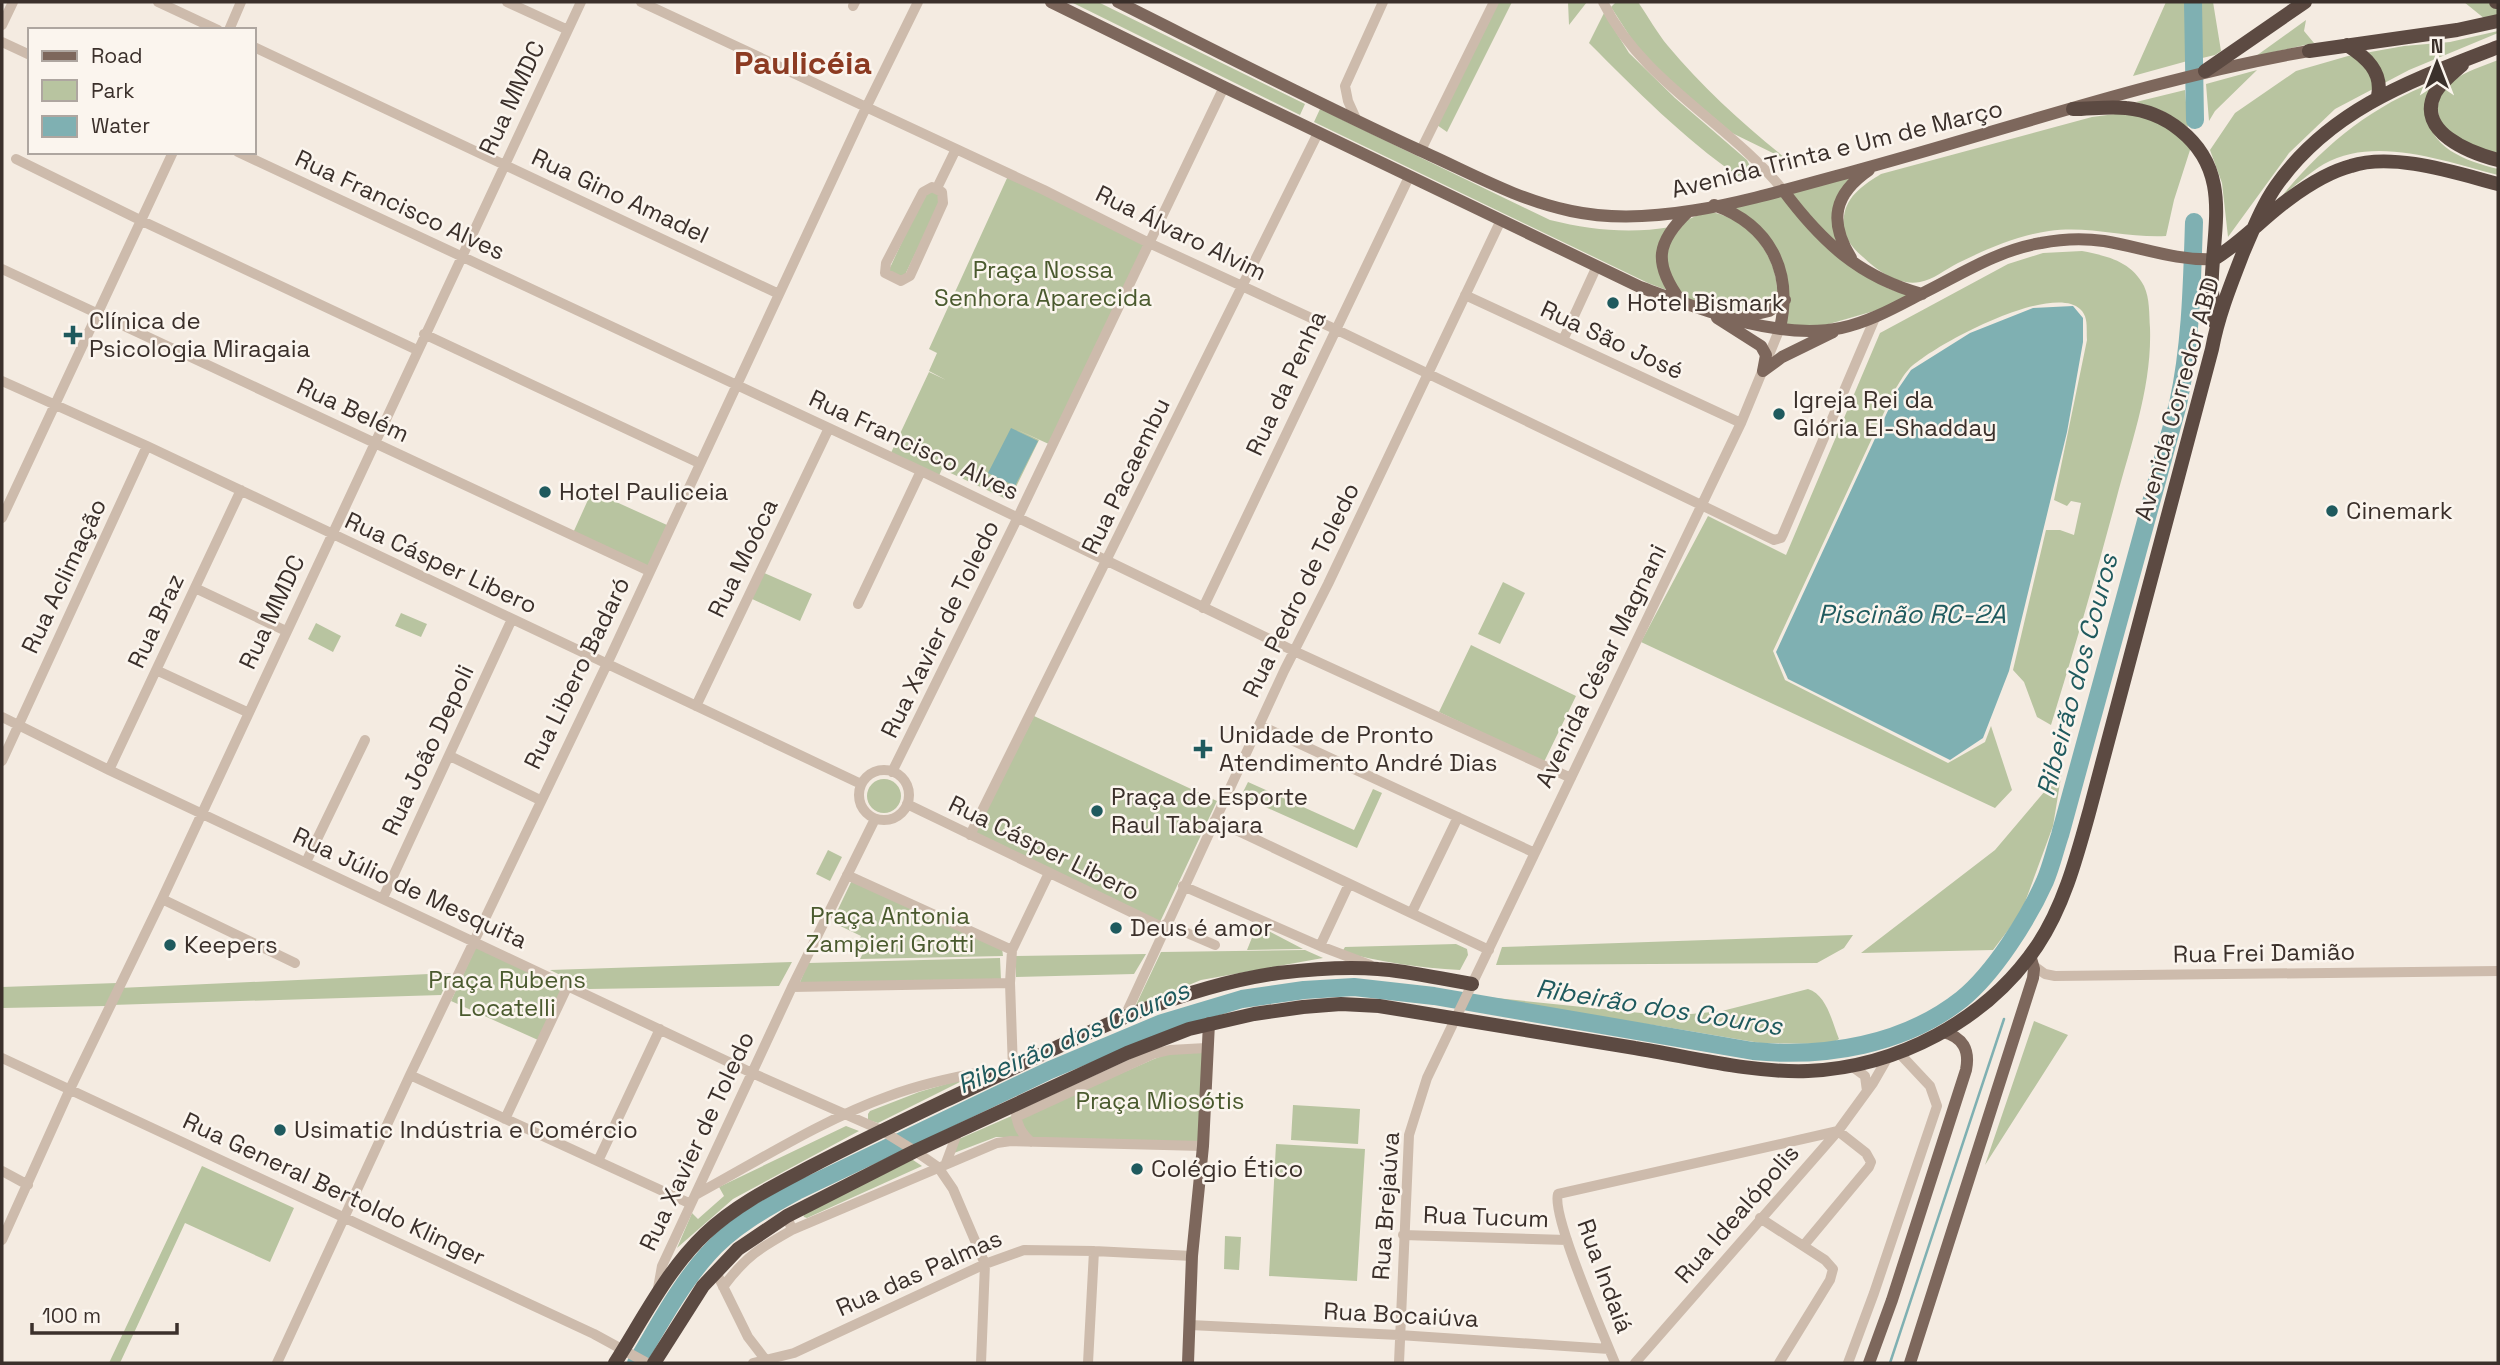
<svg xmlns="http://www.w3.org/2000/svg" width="2500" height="1365" font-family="'Space Grotesk',sans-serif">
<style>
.green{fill:#b8c4a0}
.water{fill:#7fb0b2}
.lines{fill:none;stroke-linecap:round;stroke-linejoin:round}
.stream{stroke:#7fb0b2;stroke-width:2.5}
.river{stroke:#7fb0b2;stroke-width:18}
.minor{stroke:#cdbbac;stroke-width:10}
.major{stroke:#7d675c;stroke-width:12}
.highway{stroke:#5c4a42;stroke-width:14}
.poi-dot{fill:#1f5a5e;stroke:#fbf5ee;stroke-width:2.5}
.labels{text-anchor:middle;stroke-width:5;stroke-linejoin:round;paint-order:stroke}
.street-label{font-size:24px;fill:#3b302b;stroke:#fbf5ee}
.park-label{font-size:24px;fill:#4a5a2e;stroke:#fbf5ee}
.poi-label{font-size:24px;fill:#3b302b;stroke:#fbf5ee;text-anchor:start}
.water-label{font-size:26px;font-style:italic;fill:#1f5a5e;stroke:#fbf5ee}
.district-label{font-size:32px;font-weight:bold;fill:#8c3b22;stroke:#fbf5ee}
</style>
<rect width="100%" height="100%" fill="#f4ebe1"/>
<path class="green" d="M1071,2H1098L1305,104L1300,115Z
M1498,2H1512L1447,132L1437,125Z
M1568,2H1587L1569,25Z
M1616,2H1638C1648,16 1657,33 1668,46C1703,88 1746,127 1789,161L1732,133L1673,83L1638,49L1611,7Z
M2166,2H2190L2191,60L2133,76Z
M2196,2H2213L2221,51L2215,55L2198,59Z
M2464,2H2487L2498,8V17L2485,19Z
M1604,13L1629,53L1675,98L1747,160L1753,172L1738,176C1683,138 1636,90 1589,43Z
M2306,20L2304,31L2314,43L2256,56Z
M2498,31V33L2409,70L2335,109L2289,153L2228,237L2222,183L2210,150L2235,113L2296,71L2348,56L2404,46L2450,42Z
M2498,60V156C2485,151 2469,147 2457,140C2435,126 2430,97 2453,81C2466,71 2483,66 2498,60Z
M2257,70L2215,111L2209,121L2206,84Z
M2435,82C2432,90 2427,100 2427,109C2427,148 2466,161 2498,169V175C2446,162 2376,135 2324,164C2309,173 2295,186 2281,197C2324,145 2371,106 2435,82Z
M2185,90L2188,127L2165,112L2136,102Z
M1320,109L1550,220C1591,230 1629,234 1671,227L1666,235L1669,291L1648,283L1314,122Z
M2123,113C2155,118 2168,126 2191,147L2174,200L2166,236C2126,238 2088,225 2049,231C2016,236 1987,249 1958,263C1946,269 1933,280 1920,282C1898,286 1878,271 1863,257C1850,246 1841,234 1844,216C1847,195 1865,184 1881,174L2092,117Z
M1859,172L1839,197L1847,255L1788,193Z
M1008,176L1147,243L1051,445L1011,427L1039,440L1015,489L1011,488L1006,499L942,469L938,478L890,455L929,372L946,380L929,371L937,353L929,349Z
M927,188L943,196L903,279L888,272Z
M1783,193L1861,274L1887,288L1910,296L1888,307L1822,326L1785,325V268L1724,206Z
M1712,212C1753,221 1781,261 1777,302L1753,312L1736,313L1690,300L1681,296L1672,282L1665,256L1669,243L1687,220L1696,216Z
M2082,251C2107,256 2131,261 2144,286C2150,299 2149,314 2150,328C2152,387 2131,443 2116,500C2096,576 2074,650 2051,725L2037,717L2024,682L2013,670L2046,530H2060L2074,535L2081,503L2071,501L2067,506L2054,500L2087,340C2086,329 2089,317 2080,309C2052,282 1933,345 1909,369C1903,375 1899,384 1894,391L1773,651L1785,680L1948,763L1985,742L1991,726L2012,790L1995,808L1641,642L1708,516L1786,555L1880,333L2008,264L2043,253Z
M592,491L667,525L648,567L573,533Z
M762,572L812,594L800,621L750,598Z
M1503,582L1525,593L1500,644L1478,634Z
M401,613L427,624L421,637L395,626Z
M316,623L341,636L333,652L308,639Z
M1471,645L1576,696L1544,762L1439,712Z
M1034,716L1217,801L1160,922L975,832Z
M2062,771L2053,826L2021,913L1993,950L1861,953L1995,850Z
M867 796a17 17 0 1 1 34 0a17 17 0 1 1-34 0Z
M1248,782L1354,830L1373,789L1382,793L1357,848L1241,796Z
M828,850L842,857L830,881L816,874Z
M852,880L1002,948L1003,956L860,959L863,953L855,950L861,936L832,922Z
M1257,925L1303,949L1247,950Z
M1853,935L1844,948L1817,963L1496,965L1502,947Z
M1456,944L1467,949L1468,955L1460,970C1419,968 1381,962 1342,952L1345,947Z
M476,947L563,987L538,1040L451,1001Z
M1305,950L1323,958L1201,980L1135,1007L1161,952Z
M1146,954L1134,974L1016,977V956Z
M1000,958L1001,980L798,987L808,963Z
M792,962L779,986L589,989L550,970Z
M451,973L441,995L111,1005L119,988Z
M117,983L106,1006L2,1008V987Z
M1808,989C1827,995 1832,1022 1839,1039L1831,1044L1760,1043L1660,1026L1485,1002L1486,997L1651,1014L1681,1015L1722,1011Z
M2034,1021L2068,1035L1985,1165Z
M1204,1050L1200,1143L1032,1140L1019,1118L1154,1059L1170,1053Z
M970,1077L878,1123L868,1120V1114L870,1111L919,1092Z
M1293,1105L1360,1109L1358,1144L1291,1140Z
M1016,1114L1025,1137H996L954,1153L959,1139Z
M846,1126L859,1131L733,1199L677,1248L692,1213L698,1219L724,1196L719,1187Z
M1276,1144L1365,1149L1357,1281L1269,1276Z
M910,1158L922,1166L807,1218L804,1217L803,1214Z
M202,1166L294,1208L270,1262L185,1223L120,1363H109Z
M1225,1236L1241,1237L1239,1270L1224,1269Z"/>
<path class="water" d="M2073,306L2083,318V342L2067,432L2009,671L1983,738L1950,760L1788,679L1776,652L1898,389L1911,370L1970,333L2033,308Z
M1011,428L1038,441L1015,486L988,473Z"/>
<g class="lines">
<path class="stream" d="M1890,1363L2004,1019"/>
<path class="river" d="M2193,2L2195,120
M636,1363C658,1327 679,1286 708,1254C731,1227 766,1208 797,1191L1050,1070L1162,1023L1242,999L1304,990L1354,987L1434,996L1753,1051C1825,1058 1904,1045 1962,999C1994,973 2028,919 2045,881C2051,867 2055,850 2060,835L2178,404C2191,344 2192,283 2194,222"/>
<path class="minor" d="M158,2L218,30
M507,2L568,30
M641,2L1044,190L1149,243L1335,329L1774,540L1781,538L1783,534L1875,318
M1603,2C1643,83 1728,122 1783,190
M853,6L855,2
M2,25L13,2
M229,30L241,2
M2,42L30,55
M254,47L779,294
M1357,121L1348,101L1345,86L1383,2
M1421,150L1494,2
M238,152L921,471L1294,651L1571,778
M16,159L140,220L417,350
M932,187L942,192L943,203L910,276L901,281L885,273L886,263L923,192Z
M937,188L956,149
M2,269L649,571
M1465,295L1741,423
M424,334L699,463
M1563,340L1597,266
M2,381L147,446L861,784
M2,518L173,152
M195,588L286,631
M858,604L921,471
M1203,608L1409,177
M156,670L247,712
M696,706L829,428
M2,717L109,770L752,1073L881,1130L915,1151L938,1167L953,1189L985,1264L981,1363
M1259,725L1535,853
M450,756L540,800
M2,761L147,446
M109,770L241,490
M859 795a25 25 0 1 1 50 0a25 25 0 1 1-50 0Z
M892,772L1018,517L1224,87
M907,804L1164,928
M1215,820L1489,950
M970,835L1318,133
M306,862L365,740
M847,875L1012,950
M1183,886L1320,946L1370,965
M383,898L512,619
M162,899L295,963
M1412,912L1458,817
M1166,924L1215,945
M1320,946L1349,884
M2034,966L2045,974L2055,976L2498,971
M792,987L1010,983
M1124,1018L1284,671L1328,584L1501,220
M2,1058L594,1334L647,1363
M1850,1065L1865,1076L1867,1091
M1013,1069L1010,983L1012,950L1049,873
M410,1075L691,1204
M1016,1113C1017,1125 1021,1133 1031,1142
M1016,1117L1153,1054L1170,1050L1206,1048
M505,1119L568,985
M598,1161L660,1029
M946,1163L958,1131
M2,1171L28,1185
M697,1194C758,1161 824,1119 889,1096C921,1084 954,1077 988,1071
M787,1216L792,1230L997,1143L1011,1141L1203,1146
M1760,1218L1825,1260L1833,1269L1830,1280L1779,1363
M1403,1235L1567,1240
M2,1240L70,1089L162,899L581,2
M716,1272L748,1337L768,1363
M723,1287C746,1256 760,1248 792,1230
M657,1294L662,1266L792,987L875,819
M1190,1325L1399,1335L1609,1349
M277,1363L410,1075L607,664L862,116L918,2
M753,1363L794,1353L985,1264L1024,1250L1094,1251L1192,1256
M1088,1363L1094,1251
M1399,1363L1409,1135L1427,1078L1741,423L1780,328
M1615,1363C1604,1336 1551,1215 1558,1194L1838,1131L1866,1153L1871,1162L1869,1167L1804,1245
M1635,1363L1838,1131L1873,1083L1888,1057
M1848,1363L1874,1293L1937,1106L1930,1086L1900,1054"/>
<path class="major" d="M1051,2L1224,87L1640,287C1700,309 1777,341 1841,328C1869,322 1894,308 1919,295C1958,276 1997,250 2041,243C2061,239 2084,238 2104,241C2141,247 2176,261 2214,259
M1118,2C1218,52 1317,103 1419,150C1469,172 1517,200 1571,211C1660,230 1764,195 1851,172C2003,131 2153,78 2309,51
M1783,190C1821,241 1859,277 1922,294
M1714,205C1770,225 1793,271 1780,328
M1851,258C1828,221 1834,194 1869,170
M1680,300C1653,263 1656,242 1689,211
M1744,317L1769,311L1785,300
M1717,318L1761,346L1766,355L1763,371
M1763,371L1782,357L1833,332
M1188,1363L1192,1256L1203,1146L1209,1023
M1869,1363L1892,1300L1966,1070C1970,1050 1963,1037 1943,1032
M1910,1363L2033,978L2034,969L2030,955"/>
<path class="highway" d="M2496,2H2498
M2347,45C2366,57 2383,72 2378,96
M2309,51L2457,30L2498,21
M2462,65C2453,73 2441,82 2435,93C2415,132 2471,153 2498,160
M2205,71L2305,2
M2073,109C2090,109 2109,106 2126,108C2147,110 2164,117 2180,130C2229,169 2215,220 2212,274C2211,291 2213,307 2215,323
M2214,259C2242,242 2263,218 2289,199C2308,185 2328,172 2351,166C2393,152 2456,173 2498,184
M615,1363C643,1319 667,1270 705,1234C737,1204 774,1186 812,1166C856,1143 900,1122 944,1101C1052,1051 1159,990 1278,973C1311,969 1345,966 1378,969C1409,971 1441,979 1472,984
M654,1363L703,1286L738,1249L787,1216L915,1151L1127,1053L1189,1029L1254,1014L1303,1007L1341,1004L1379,1006C1465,1020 1550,1034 1635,1048C1691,1057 1751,1073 1808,1071C1897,1067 1986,1021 2037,946C2064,906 2077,856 2090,809L2212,349C2218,316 2231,284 2243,253C2253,230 2262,206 2276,186C2331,108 2413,80 2498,47"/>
</g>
<g class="poi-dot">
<circle cx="1613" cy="303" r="7"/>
<path d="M69.5 324.5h7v7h7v7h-7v7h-7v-7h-7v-7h7z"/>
<circle cx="1779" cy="414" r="7"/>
<circle cx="545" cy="492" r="7"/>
<circle cx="2332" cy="511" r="7"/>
<path d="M1199.5 738.5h7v7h7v7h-7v7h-7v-7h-7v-7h7z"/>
<circle cx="1097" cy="811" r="7"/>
<circle cx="1116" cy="928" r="7"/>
<circle cx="170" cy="945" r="7"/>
<circle cx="280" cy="1130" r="7"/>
<circle cx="1137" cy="1169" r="7"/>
</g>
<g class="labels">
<g class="street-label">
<text transform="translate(512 98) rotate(-65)" y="8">Rua MMDC</text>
<text transform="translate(1837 149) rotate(-14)" y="8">Avenida Trinta e Um de Março</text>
<text transform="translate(620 196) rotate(25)" y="8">Rua Gino Amadel</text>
<text transform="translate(400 205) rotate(25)" y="8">Rua Francisco Alves</text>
<text transform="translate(1181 233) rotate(26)" y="8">Rua Álvaro Alvim</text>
<text transform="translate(1612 340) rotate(25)" y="8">Rua São José</text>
<text transform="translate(1286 383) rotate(-65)" y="8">Rua da Penha</text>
<text transform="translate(2177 399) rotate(-74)" y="8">Avenida Corredor ABD</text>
<text transform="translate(353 410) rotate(25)" y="8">Rua Belém</text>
<text transform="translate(914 445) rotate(25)" y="8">Rua Francisco Alves</text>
<text transform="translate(1126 476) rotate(-64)" y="8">Rua Pacaembu</text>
<text transform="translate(743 558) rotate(-64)" y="8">Rua Moóca</text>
<text transform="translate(441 563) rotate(25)" y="8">Rua Cásper Libero</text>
<text transform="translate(64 576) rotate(-65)" y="8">Rua Aclimação</text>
<text transform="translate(1301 590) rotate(-64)" y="8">Rua Pedro de Toledo</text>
<text transform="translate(272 612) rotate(-65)" y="8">Rua MMDC</text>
<text transform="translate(156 621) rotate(-65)" y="8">Rua Braz</text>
<text transform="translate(940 629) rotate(-64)" y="8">Rua Xavier de Toledo</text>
<text transform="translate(1601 666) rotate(-64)" y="8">Avenida César Magnani</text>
<text transform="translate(577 673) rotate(-64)" y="8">Rua Libero Badaró</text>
<text transform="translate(428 750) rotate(-65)" y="8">Rua João Depoli</text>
<text transform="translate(1044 848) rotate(26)" y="8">Rua Cásper Libero</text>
<text transform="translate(410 888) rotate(25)" y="8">Rua Júlio de Mesquita</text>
<text transform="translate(2264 953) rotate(-1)" y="8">Rua Frei Damião</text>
<text transform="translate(697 1141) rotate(-65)" y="8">Rua Xavier de Toledo</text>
<text transform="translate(334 1189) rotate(25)" y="8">Rua General Bertoldo Klinger</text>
<text transform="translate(1386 1206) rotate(-86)" y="8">Rua Brejaúva</text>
<text transform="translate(1737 1214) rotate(-49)" y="8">Rua Idealópolis</text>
<text transform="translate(1486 1217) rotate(2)" y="8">Rua Tucum</text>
<text transform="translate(919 1273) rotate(-24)" y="8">Rua das Palmas</text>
<text transform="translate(1605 1276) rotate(70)" y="8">Rua Indaiá</text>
<text transform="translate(1401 1315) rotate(3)" y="8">Rua Bocaiúva</text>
</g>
<g class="park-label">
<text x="1043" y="278">Praça Nossa<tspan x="1043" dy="28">Senhora Aparecida</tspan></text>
<text x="890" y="924">Praça Antonia<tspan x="890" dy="28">Zampieri Grotti</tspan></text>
<text x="507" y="988">Praça Rubens<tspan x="507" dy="28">Locatelli</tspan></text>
<text x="1160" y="1109">Praça Miosótis</text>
</g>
<g class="poi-label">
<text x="1627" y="311">Hotel Bismark</text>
<text x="89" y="329">Clínica de<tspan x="89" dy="28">Psicologia Miragaia</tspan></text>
<text x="1793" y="408">Igreja Rei da<tspan x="1793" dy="28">Glória El-Shadday</tspan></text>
<text x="559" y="500">Hotel Pauliceia</text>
<text x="2346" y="519">Cinemark</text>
<text x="1219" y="743">Unidade de Pronto<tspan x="1219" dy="28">Atendimento André Dias</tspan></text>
<text x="1111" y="805">Praça de Esporte<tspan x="1111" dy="28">Raul Tabajara</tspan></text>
<text x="1130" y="936">Deus é amor</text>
<text x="184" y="953">Keepers</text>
<text x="294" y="1138">Usimatic Indústria e Comércio</text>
<text x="1151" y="1177">Colégio Ético</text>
</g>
<g class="water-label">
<text x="1912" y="623">Piscinão RC-2A</text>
<text transform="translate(2077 675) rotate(-75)" y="9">Ribeirão dos Couros</text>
<text transform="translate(1659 1007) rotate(9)" y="9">Ribeirão dos Couros</text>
<text transform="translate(1073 1037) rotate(-23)" y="9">Ribeirão dos Couros</text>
</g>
<g class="district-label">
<text x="803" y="74">Paulicéia</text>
</g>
</g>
<rect width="2500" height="1365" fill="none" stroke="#3b302b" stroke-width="7"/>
<rect x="28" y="28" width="228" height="126" fill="#fbf5ee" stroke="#aea6a0" stroke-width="2"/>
<rect x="42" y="51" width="35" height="10" fill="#7d675c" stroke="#aea6a0" stroke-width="2"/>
<text x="91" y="63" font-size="21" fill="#3b302b">Road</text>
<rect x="42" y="80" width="35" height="21" fill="#b8c4a0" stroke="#aea6a0" stroke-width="2"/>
<text x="91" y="98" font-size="21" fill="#3b302b">Park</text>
<rect x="42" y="116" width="35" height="21" fill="#7fb0b2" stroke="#aea6a0" stroke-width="2"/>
<text x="91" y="133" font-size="21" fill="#3b302b">Water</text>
<g transform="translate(2437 63)" stroke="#fbf5ee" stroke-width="5" paint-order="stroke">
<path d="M0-5L12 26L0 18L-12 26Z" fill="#3b302b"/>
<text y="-10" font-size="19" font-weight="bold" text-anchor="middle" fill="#3b302b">N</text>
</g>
<path d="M32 1323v10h145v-10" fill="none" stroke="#3b302b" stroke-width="3.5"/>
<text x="42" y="1323" font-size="21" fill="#3b302b" stroke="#fbf5ee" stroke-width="5" paint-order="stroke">100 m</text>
</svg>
